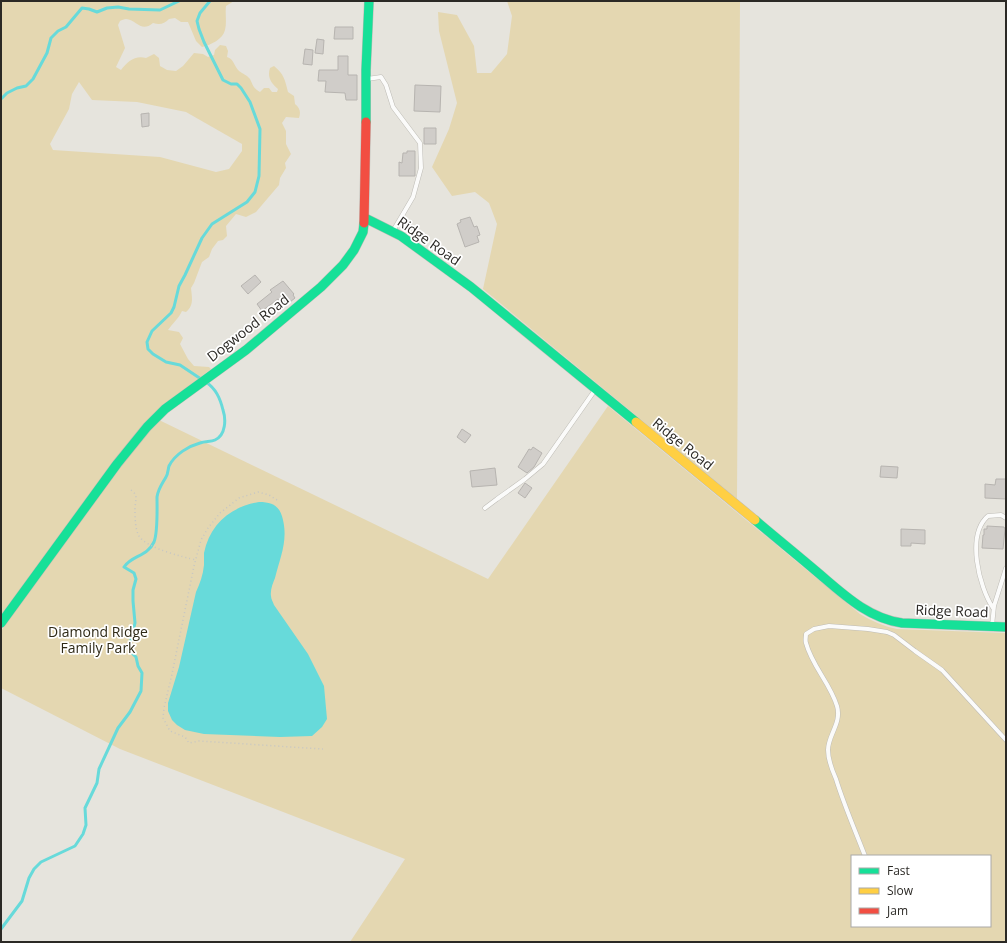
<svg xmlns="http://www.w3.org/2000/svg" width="1007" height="943" font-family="'Open Sans',sans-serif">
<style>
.green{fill:#e4d7b1;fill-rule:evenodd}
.water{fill:#67dada}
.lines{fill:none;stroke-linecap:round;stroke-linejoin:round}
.stream{stroke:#67dada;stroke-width:3}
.building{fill:#d0cdc9;stroke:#b7b4b0}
.lane-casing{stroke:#bebcb6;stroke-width:5}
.fast-casing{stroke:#bebcb6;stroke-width:10}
.slow-casing{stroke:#bebcb6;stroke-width:10}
.jam-casing{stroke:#bebcb6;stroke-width:10}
.path{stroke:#c6c6c4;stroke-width:1.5;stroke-dasharray:1 3;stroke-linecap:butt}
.lane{stroke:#fbfbfa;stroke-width:4}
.fast{stroke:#16e098;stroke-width:9}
.slow{stroke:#ffcf43;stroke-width:9}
.jam{stroke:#f24e42;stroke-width:9}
.labels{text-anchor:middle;stroke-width:3.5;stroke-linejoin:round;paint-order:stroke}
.street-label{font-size:14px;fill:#2b2925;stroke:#fff}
.park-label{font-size:14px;fill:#2f2a17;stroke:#fff}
</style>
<rect width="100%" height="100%" fill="#e6e4dd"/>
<path class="green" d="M1,1H234L226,6C225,14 227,22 225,30C223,39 211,45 202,47L196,41L188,22H181L175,18L169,19C164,24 160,25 153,23C141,33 137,20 126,19C124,19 122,20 120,21L118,25L125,48L116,67L121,70C127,62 135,55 146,58L154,54L159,58L160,66L167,70L176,71L183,66L194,53L203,54L208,57L214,55L215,50L220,45L226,46L228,51L227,57C234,59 234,66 239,71C243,74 247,75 250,79C253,85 253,88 260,92L264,88H269L272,92H277L278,89C271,83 267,77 270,68L274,66C284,74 285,80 288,92L294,96L295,104C300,108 301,112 299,118L286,117L282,123L286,131V144L291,154L285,163L286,168L280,178L279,185L256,212L246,217L236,214L226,226L227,236L223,240L218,241L212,249L209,257L202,262L194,283L191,288C192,298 194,305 186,312L182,311C179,318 173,323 168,330L179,332L183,338L180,344L188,359L194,366L209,367L211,369L160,408L1,615ZM79,82L92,100L137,102L186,112L242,144V151L229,169L216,172L160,157L53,150L50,144L69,109L72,94Z
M507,1H740L737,499L483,289L497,224L489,203L475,192L452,196L432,167L449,129L457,103L439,31L438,12L457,15L474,46L477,73H491L507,54L512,16Z
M608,406L860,614C872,621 883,626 897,629L1006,633V942H350L405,859L120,749L1,688V631L14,611L133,449L159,420L488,579ZM852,856H990V926H852Z"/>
<path class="water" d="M259,502C273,502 280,506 283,520C288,541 280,558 275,578C273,583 270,590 271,596C271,599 273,602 274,605L308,654L324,686L327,719L322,727L312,736L280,737L204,734L185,730L177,725L172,720L168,711V703L179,667L196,592C200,583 203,575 204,565C204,561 204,557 204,553C210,524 230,507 259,502Z"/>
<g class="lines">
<path class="stream" d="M1,99L7,93L17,88L26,86L33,79L47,53L51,38L58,31L66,27L82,8L89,9L97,12L107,8L118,7L129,9L160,10L179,1
M201,379L180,365L166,362L153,354L148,349L147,342L152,331L171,313L174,307L179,286L185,275L202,238L212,224L247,202L255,192L259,176L260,129L250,102L241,88L237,84H231L223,80L204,42L199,29L197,21L200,13L210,1
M1,929L22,901L29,878L34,869L41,862L75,846L83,834L86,825L85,808L97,783L99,769L118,728L130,712L141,691L142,673L138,666L136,657L131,652L129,648L135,623L133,601V590L136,579L134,573L124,567C132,555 147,557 154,542C158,532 157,508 157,497C158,489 162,484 166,477C168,474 168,469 169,466C175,454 189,446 200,443C205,441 211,442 215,440C226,435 226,419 223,410C220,398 216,389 206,382"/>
</g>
<path class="building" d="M335,27H353V39H334Z
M317,39L324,40L323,54L315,53Z
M305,49L313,50L312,65L303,64Z
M338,56H348V75H357V100H346L345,93L325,92L326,81H318L319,70H338Z
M415,85L441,86L440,112L414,111Z
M149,113V126L142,127L141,114Z
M424,128H436V144H424Z
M407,151H415V176H399V162L402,163L403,153H407Z
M470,217L474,227L477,226L480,235L477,236L479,242L465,247L457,224L461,222L460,220Z
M255,275L261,282L248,294L241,286Z
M283,281L294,294L293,295L295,298L285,306L284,304L283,305L278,299L262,311L257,304L272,292L270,290Z
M462,429L471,435L465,443L457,437Z
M533,447L542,453L534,467L527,473L518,467L529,449L531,450Z
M881,466L898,467L897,478L880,477Z
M495,468L497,485L472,487L470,471Z
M996,479H1006V499L985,498V484L995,485Z
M525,483L532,488L525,498L518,493Z
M987,526L1004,527L1005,529L1003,549L982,548L983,535H984V529H987Z
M901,529L925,530V544L911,543V546H901Z"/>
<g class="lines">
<g class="lane-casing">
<path id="lane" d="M367,79L381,77L386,85L393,107L420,143L421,168L413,197L393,231
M485,508L497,499L525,479L543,464L595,390
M993,608C979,587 966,535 988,516L1001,515L1006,518
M992,626L994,606L1006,568
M865,856C855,830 844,805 836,779C832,770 828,759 828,750C828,735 842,723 837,706C830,683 812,666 806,643C805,640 806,637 806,634L814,629L829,626L868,629L887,632L894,635L915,651L942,670L1006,740"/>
</g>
<g class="fast-casing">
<path id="fast" d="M366,122V70L369,1
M365,218L401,236L471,287L636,422
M755,520C775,537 796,554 816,571C842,593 867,618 902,623L1006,627
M1,623L117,464L147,427L165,409L246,350L321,287L343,265L354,250L363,232L364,223"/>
</g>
<g class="slow-casing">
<path id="slow" d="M636,422L755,520"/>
</g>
<g class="jam-casing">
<path id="jam" d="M364,223L366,122"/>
</g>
<path class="path" d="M131,490C139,496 135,500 135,509C135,517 135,529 139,536C146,548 183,557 196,560
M277,500L269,495L258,492L239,498L220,513L208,528L201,540L194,566L172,674L164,708L163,718L170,731L185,737L189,743L199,741L323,749"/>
<use href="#lane" class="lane"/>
<use href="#fast" class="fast"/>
<use href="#slow" class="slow"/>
<use href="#jam" class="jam"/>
</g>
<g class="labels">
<g class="street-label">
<text transform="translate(429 241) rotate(35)" y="5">Ridge Road</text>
<text transform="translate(248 328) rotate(-38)" y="5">Dogwood Road</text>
<text transform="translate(683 444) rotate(39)" y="5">Ridge Road</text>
<text transform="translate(952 611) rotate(2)" y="5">Ridge Road</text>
</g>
<g class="park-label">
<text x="98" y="637">Diamond Ridge<tspan x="98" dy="16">Family Park</tspan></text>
</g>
</g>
<rect width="1007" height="943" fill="none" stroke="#2b2925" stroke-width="4"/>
<rect x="851" y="855" width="140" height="72" fill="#ffffff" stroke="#aaa9a8"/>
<rect x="859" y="868" width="20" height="6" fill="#16e098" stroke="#aaa9a8"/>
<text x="887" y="875" font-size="12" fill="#2b2925">Fast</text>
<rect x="859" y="888" width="20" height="6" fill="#ffcf43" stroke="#aaa9a8"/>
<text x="887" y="895" font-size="12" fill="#2b2925">Slow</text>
<rect x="859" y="908" width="20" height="6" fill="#f24e42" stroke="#aaa9a8"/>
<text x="887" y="915" font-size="12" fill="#2b2925">Jam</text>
</svg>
